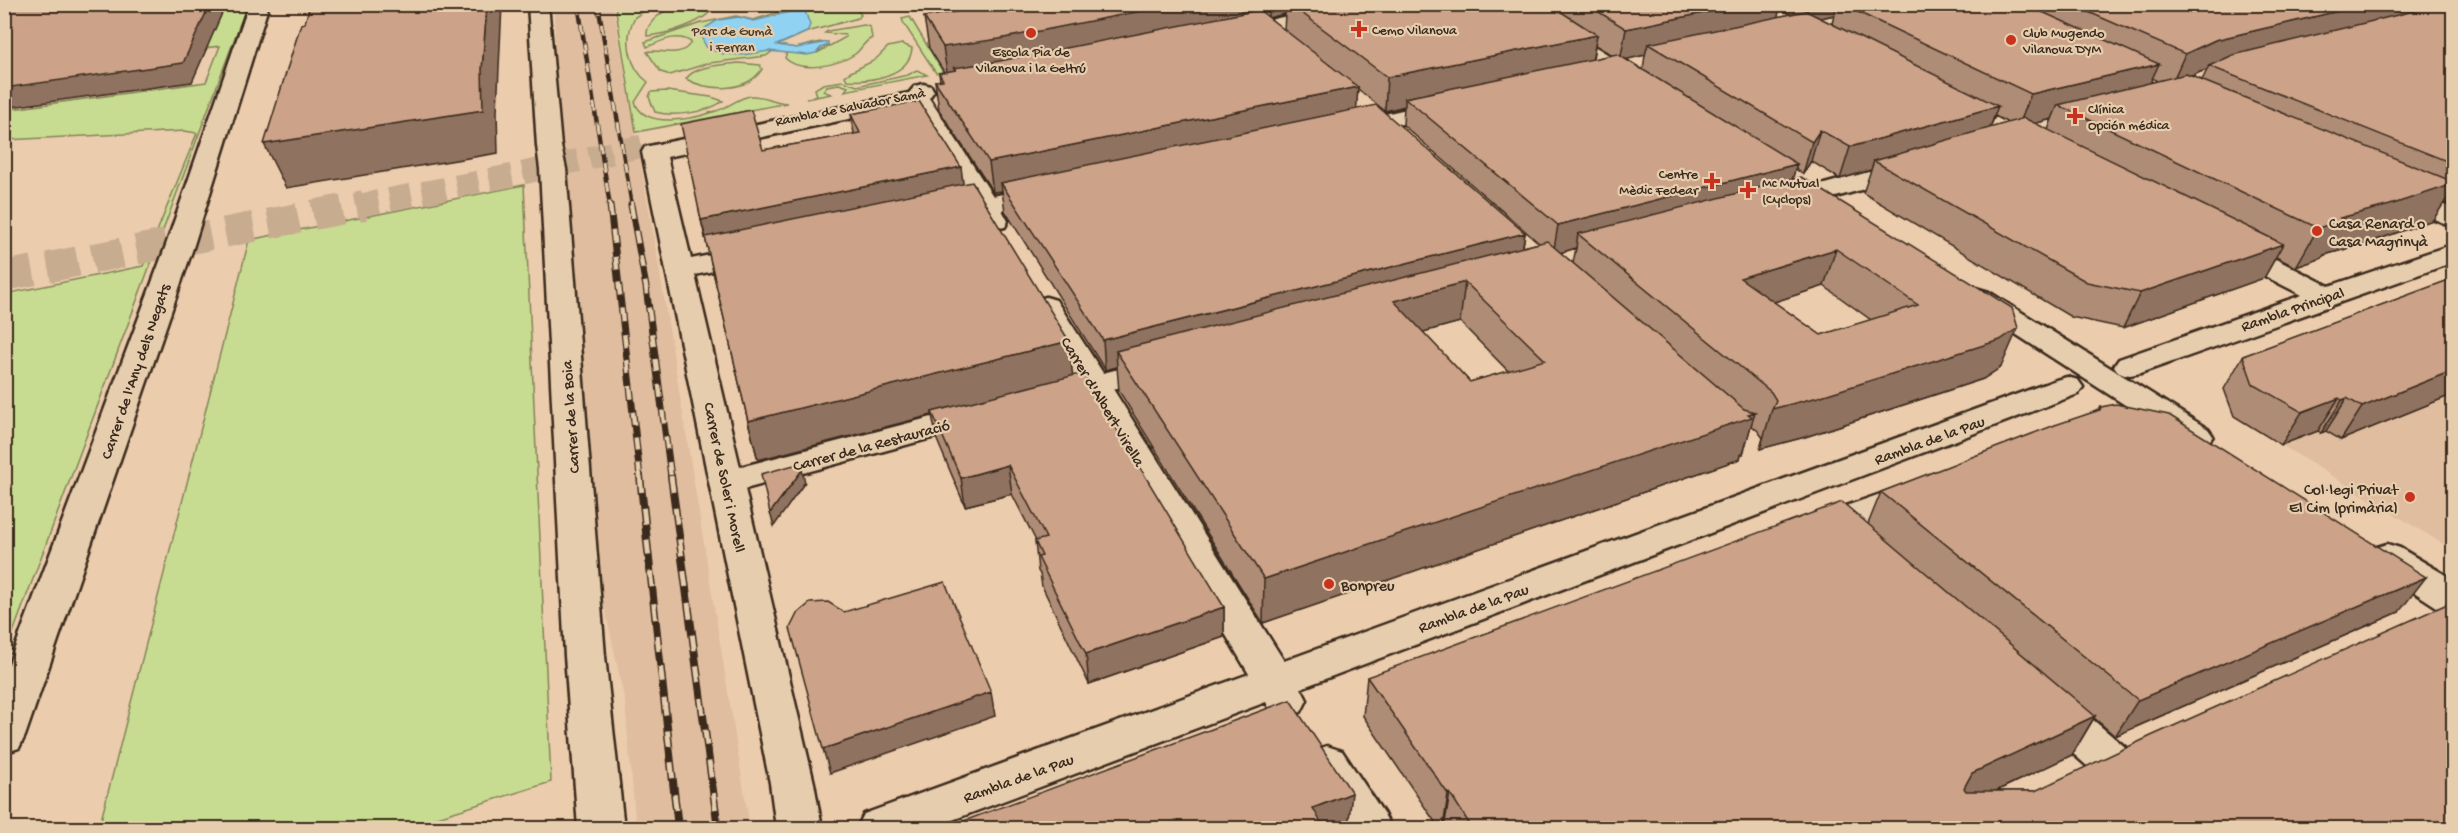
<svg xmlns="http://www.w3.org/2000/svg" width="2458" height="833" font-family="'Gochi Hand',sans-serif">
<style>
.built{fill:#dfbd9e}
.green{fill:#c8dc91;stroke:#828358;stroke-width:1.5}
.water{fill:#90d2f2;stroke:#6e8f9d;stroke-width:1.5}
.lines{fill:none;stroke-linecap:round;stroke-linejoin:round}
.minor-tunnel-far1{stroke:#c8ac90;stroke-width:23;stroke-dasharray:23 11;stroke-linecap:butt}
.minor-tunnel{stroke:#c8ac90;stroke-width:30;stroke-dasharray:30 15;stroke-linecap:butt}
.minor-casing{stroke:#3b2a1e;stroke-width:5}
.minor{fill:#e5cdad;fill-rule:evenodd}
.rail-far2-casing{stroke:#3b2a1e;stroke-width:4.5}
.rail-far1-casing{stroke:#3b2a1e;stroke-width:7}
.rail-casing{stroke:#3b2a1e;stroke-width:8}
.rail-far2{stroke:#e5cdad;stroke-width:3;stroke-dasharray:10;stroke-linecap:butt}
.rail-far1{stroke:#e5cdad;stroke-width:4.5;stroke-dasharray:13;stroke-linecap:butt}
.rail{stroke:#e5cdad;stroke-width:5;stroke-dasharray:16;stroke-linecap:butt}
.wall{fill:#af8c75;stroke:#3b2a1e;stroke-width:1.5;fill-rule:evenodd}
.shaded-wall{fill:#8f725f;stroke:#3b2a1e;stroke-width:1.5}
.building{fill:#cca388;stroke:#3b2a1e;stroke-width:1.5;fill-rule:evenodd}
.poi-dot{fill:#c8321e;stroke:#e5cdad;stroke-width:2}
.labels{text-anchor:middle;stroke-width:4.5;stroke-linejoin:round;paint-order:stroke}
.far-poi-label{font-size:14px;fill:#3b2a1e;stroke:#e5cdad;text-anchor:start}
.far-park-label{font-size:14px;fill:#493c2a;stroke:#e5cdad}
.far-street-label{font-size:14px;fill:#3b2a1e;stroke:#e5cdad}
.poi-label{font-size:16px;fill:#3b2a1e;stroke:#e5cdad;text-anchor:start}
.street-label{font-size:16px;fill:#3b2a1e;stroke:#e5cdad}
</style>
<rect width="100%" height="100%" fill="#ebccac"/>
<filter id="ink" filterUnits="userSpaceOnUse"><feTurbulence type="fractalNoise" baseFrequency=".0167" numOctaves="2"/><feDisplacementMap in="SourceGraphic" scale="12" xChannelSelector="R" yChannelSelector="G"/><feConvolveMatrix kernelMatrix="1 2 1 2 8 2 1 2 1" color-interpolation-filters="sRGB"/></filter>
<g filter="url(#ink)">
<path class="built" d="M554,5H613L659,267L750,828H661L660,827L636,828L625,702L582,500L569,205L555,51Z
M2350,341L2454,398L2453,550L2234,416Z"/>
<path class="green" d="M676,4L714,5C709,22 664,35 647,36C645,22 664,11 676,4Z
M232,5H247L5,654V294L143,266L197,133L185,131L5,140V110L206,82L220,46L5,75V33Z
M615,5H654L635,17C623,38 629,68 648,82L635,102C644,130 694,119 716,111C727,108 738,98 750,96C763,95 774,102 787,103L636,132Z
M803,5H854L861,15L858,18L807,32L778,45L796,48L820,42L828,45L821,48L817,53L846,37L845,35L825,33L828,31L864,25L870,27L872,38C863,42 862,49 855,54C839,65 800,74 785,58L787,52L773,51L766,56L709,63L670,75L661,72L647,52C656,47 681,61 691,42C676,32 660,42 647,47L645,42L701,23L736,16L753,20Z
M910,17L943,72L936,73L904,24L902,19Z
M902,44L912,48C910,76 870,82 847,80L845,76L849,73L875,60L888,47Z
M738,63L760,65L762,69C747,93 708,91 686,79C695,65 723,65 738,63Z
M917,70L927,75L845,91L848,87L839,84L827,86L823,91L831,94L806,99L817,95L815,89L823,84L843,81L857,86L908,75Z
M667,91L711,97L723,101C707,113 674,117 655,112L649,97L651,92Z
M524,185L551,782L402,828H99L249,240Z"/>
<path class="water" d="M805,11L810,25L807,32L777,45L796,48L828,42V45L821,48L816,53L807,55L769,51L743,55L723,54L707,48L701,37L705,28L718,20L739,17L754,21L789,12Z"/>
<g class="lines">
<path class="minor-tunnel-far1" d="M356,206L519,174L642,146"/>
<path class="minor-tunnel" d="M4,276L364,205"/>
<g class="minor-casing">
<path id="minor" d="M249,4H269L193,248L25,736L19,748L4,753V677L165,248Z
M528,4H548L561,146L566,169L605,656L624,828H578L565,656L540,169L537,146Z
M1343,4H1385L1382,8L1375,10L1236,39L1229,37L1225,33L1229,29L1236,27Z
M1502,4H1527L1644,77L1647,82L1644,87L1636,89L1628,87Z
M923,84L931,86L934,91L929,98L993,196L1047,185L1056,187L1060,193L1056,199L1002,210L1008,221L1005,227L995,229L985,227L978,215L942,223L933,221L929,215L933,209L969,201L911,106L667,157L691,259L754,246L764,248L768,254L764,260L695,275L740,467L978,405L990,408L994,415L990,422L745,489L814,783L822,828H776L770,783L642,152L645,147L654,145L909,93L915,86Z
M1446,100L1454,102L1458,107L1454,112L1350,136L1341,134L1338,129L1341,124Z
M1909,161L1918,164L1922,169L1918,174L1782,212L1773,210L1769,204L1773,198Z
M2398,187L2454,209V227L2389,201L2385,195L2389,189Z
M2230,239L2240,241L2329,286L2454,244V262L2141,373L2130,375L2119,373L2114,366L2119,359L2302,295L2220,253L2216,247L2220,241Z
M1979,289L1989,292L2208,429L2213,436L2208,443L2196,447L2184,443L1969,304L1964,298L1969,292Z
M1046,297L1056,300L1103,373L1161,358L1172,360L1177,367L1172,374L1113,389L1284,661L2056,380L2067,377L2078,380L2083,387L2078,394L1301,688L1307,700L1301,712L1286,716L1271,712L1266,702L931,828H857L864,814L1249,674L1085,397L1048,407L1037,404L1032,397L1037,390L1075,380L1031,306L1036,300Z
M1915,482L1928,486L1933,494L1928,502L1863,526L1870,537L1865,546C1843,552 1829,542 1818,523L1823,514Z
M2387,544L2400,548L2454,580V613L2440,609L2374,566L2368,557L2374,548Z
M2050,692L2065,696L2125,747L2132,760L2125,773L2110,778L2095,773L2035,720L2029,708L2035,696Z
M1327,746L1342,751L1384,814L1391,828H1344L1305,764L1312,751Z"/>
</g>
<use href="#minor" class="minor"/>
<g class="rail-far2-casing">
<path id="rail-far2" d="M578,4L610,206
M598,4L632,206"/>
</g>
<g class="rail-far1-casing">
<path id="rail-far1" d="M610,205L640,477
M631,205L646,287L671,477"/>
</g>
<g class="rail-casing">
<path id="rail" d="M640,476L678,828
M671,476L718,828"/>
</g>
<use href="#rail-far2" class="rail-far2"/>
<use href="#rail-far1" class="rail-far1"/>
<use href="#rail" class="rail"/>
</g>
<path class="wall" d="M986,4H1241V13L1258,10L1251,4H2434L2433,7L2454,4V206L2444,202L2433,220L2368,243L2324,255L2322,258L2296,267L2276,257L2264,278L2123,328L2071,317L1863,193L1871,170L1840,179L1811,161L1803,174L1795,169L1792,180L2001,367L1983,379L1805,437L1760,449L1763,438L1758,431L1751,425L1743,454H1741L1740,459L1263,623L1119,391L1117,367L1105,370L1005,211L1002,191L993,192L939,110L935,81H940L939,73L944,72L929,48L924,17L987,7ZM1780,9L1791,14L1777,17ZM1285,14L1284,30L1268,17ZM1834,15L1832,24L1820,18ZM1595,45L1612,55L1593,59ZM1645,55L1643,70L1626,59ZM2207,70L2202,80L2192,76L2200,72ZM2152,78L2157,81L2150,82ZM1358,89L1385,111L1404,106L1403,125L1539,243L1523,247L1525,233L1356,109ZM1995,116L2008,123L1990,128ZM2052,119L2048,130L2035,123ZM1576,248L1573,263L1560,253ZM1824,286L1871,320L1821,335L1774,302ZM1460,322L1508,371L1470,382L1423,332Z
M911,96L963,184L1069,341L1072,375L1224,607V637L1089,684L1042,586L1040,574L1038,571L1035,541H1036L1012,494L965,506L937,440L932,415L758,460L748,421L701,220L763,150L854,134L851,114L901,105L899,97Z
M2454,278V398L2449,396L2341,440L2326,431L2321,433L2318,431L2281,445L2234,416L2224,389L2243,356Z
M2101,407L2399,612L2115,736L2094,718L2072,755L1996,791H2035L2454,828H1439L1363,716L1367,677L1868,524L1881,492L2099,410Z"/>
<path class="shaded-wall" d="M210,4H226L192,82L4,108V88Z
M487,4H502L497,111L498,153L286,188L264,144L482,69Z
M1177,4H1241V23L956,70L954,68L956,78L948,79L943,47Z
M1268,4H1285V14L1268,18Z
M1747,4H1781L1775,28L1648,44L1645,55L1620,61L1626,29Z
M1809,4H1837L1834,15L1804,22Z
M2368,4H2434L2427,17L2209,66L2207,70L2200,72L2170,87L2185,54L2215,40Z
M1597,35L1591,67L1405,98V106L1385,111L1387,77Z
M2159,64L2144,96L2058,105L2052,119L2018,128L2031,94Z
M1358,87L1356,116L1001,183L1002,191L993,192L989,162Z
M1998,106L1987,136L1874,161L1871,170L1840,179L1850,147Z
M1820,130L1811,161L1803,174L1812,142Z
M1797,164L1788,193L1578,234L1576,248L1553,255L1558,225Z
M961,167L965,198L710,253L701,220Z
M2454,184V188L2433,220L2368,243L2324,255L2322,258L2296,267L2318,228L2340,218Z
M1525,233L1520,262L1116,351L1117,367L1105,370L1103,340Z
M2283,244L2264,278L2123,328L2140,293Z
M1836,249L1824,286L1730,316L1740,278Z
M1465,282L1460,322L1390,341L1394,301Z
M2018,328L2001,367L1983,379L1805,437L1760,449L1772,409Z
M1069,341L1073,379L932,412V415L758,460L748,421Z
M2454,370V389L2449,396L2341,440L2362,407Z
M2339,398L2318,431L2281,445L2302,412Z
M2347,398L2326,431L2321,433L2342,400Z
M1755,412L1743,454H1741L1740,459L1263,623L1264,579Z
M1008,465L1012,494L965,506L961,478Z
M802,470L805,482L774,526L770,513Z
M2426,577L2399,612L2115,736L2138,700Z
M1224,607V637L1089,684L1086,654Z
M991,692L995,716L830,773L823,749Z
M2095,716L2072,755L1951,812L1972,773Z
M1352,793L1348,828H1311L1313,808Z
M1450,793L1444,828H1443L1448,794Z"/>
<path class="building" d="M13,4H210L183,63L4,88V16Z
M310,4H487L482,69L483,110L264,144L301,24L305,23Z
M1002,4H1177L999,39L943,47L924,17Z
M1290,4H1549L1597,35L1387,77Z
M1586,4H1747L1626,29Z
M1841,4H2024L2159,64L2031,94Z
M2070,4H2368L2215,40L2185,54Z
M2443,4H2454V164L2209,66L2233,55Z
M1259,10L1358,87L989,162L935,81L943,80L939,73L956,70L954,68L1000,61Z
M1806,11L1998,106L1850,147L1820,130L1812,142L1648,44Z
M1617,54L1797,164L1558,225L1405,98Z
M2186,74L2454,182V184L2390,205L2340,218L2344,220L2318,228L2058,105Z
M911,96L915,102L899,97Z
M919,101L961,167L701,220L681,124L751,110L763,150L860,133L851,114Z
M1376,105L1525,233L1103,340L1001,183Z
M2024,118L2283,244L2140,293L2087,282L1874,161Z
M1801,177L2012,308L2018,328L2000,340L1818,397L1772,409L1776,400L1771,392L1578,234ZM1836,249L1918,305L1821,335L1740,278Z
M972,182L1069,341L748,421L705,237Z
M1547,241L1744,409L1755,412L1748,414L1752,417L1264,579L1116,351ZM1465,282L1545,360L1470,382L1394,301Z
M2454,278V370L2362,407L2347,398L2342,400L2339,398L2302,412L2253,384L2243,356Z
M1083,373L1224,607L1086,654L1038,557L1042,556L1035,541L1046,538L1008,465L961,478L932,412Z
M2116,404L2169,415L2426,577L2138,700L1881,492L2055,425L2100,410L2101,407Z
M794,465L802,470L770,513L761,474Z
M1842,502L2095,716L1972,773L1964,788L1966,791H2035L2151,736L2454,601V828H1472L1450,793L1448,794L1367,677Z
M945,582L991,692L823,749L790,628L797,614L810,603L828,602L844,612Z
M1290,700L1352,793L1313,808L1324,828H945Z"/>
</g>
<g class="poi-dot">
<path d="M1356 20h6v6h6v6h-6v6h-6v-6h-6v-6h6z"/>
<circle cx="1031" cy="33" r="6"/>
<circle cx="2011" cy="40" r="6"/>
<path d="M2072 107h6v6h6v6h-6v6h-6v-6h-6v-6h6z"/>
<path d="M1709 172h6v6h6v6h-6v6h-6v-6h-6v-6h6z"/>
<path d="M1745 181h6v6h6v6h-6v6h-6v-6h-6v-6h6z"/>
<circle cx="2317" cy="231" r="6"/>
<circle cx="2410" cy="497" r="6"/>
<circle cx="1329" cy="584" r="6"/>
</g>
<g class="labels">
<g class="far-poi-label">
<text x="1372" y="34">Cemo Vilanova</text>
<text x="2023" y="37">Club Mugendo<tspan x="2023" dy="16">Vilanova DYM</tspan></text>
<text x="1031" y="56" text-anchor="middle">Escola Pia de<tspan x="1031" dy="16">Vilanova i la Geltrú</tspan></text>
<text x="2088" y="113">Clínica<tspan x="2088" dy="16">Opción médica</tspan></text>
<text x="1698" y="178" text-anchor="end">Centre<tspan x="1698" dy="16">Mèdic Fedear</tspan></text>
<text x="1762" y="187">Mc Mutual<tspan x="1762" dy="16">(Cyclops)</tspan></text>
</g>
<g class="far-park-label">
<text x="732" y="35">Parc de Gumà<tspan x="732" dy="16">i Ferran</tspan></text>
</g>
<g class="far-street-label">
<text transform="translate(850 106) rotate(-11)" y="5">Rambla de Salvador Samà</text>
</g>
<g class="poi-label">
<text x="2329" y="228">Casa Renard o<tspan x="2329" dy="18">Casa Magrinyà</tspan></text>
<text x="2398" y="494" text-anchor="end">Col·legi Privat<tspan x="2398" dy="18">El Cim (primària)</tspan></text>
<text x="1341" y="590">Bonpreu</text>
</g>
<g class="street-label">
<text transform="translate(2292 308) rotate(-19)" y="6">Rambla Principal</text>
<text transform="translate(134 371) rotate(-71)" y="6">Carrer de l'Any dels Negats</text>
<text transform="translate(1104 401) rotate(59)" y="6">Carrer d'Albert Virella</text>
<text transform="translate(569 417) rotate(-94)" y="6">Carrer de la Boia</text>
<text transform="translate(1929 439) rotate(-20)" y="6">Rambla de la Pau</text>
<text transform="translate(871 444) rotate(-15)" y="6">Carrer de la Restauració</text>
<text transform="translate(726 477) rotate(78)" y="6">Carrer de Soler i Morell</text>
<text transform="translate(1473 607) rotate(-20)" y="6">Rambla de la Pau</text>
<text transform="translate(1018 777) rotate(-20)" y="6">Rambla de la Pau</text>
</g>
</g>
<rect width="2458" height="833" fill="none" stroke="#e5cdad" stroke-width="24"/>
<rect x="12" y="12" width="2434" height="809" fill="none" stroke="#3b2a1e" stroke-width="2" filter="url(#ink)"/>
</svg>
